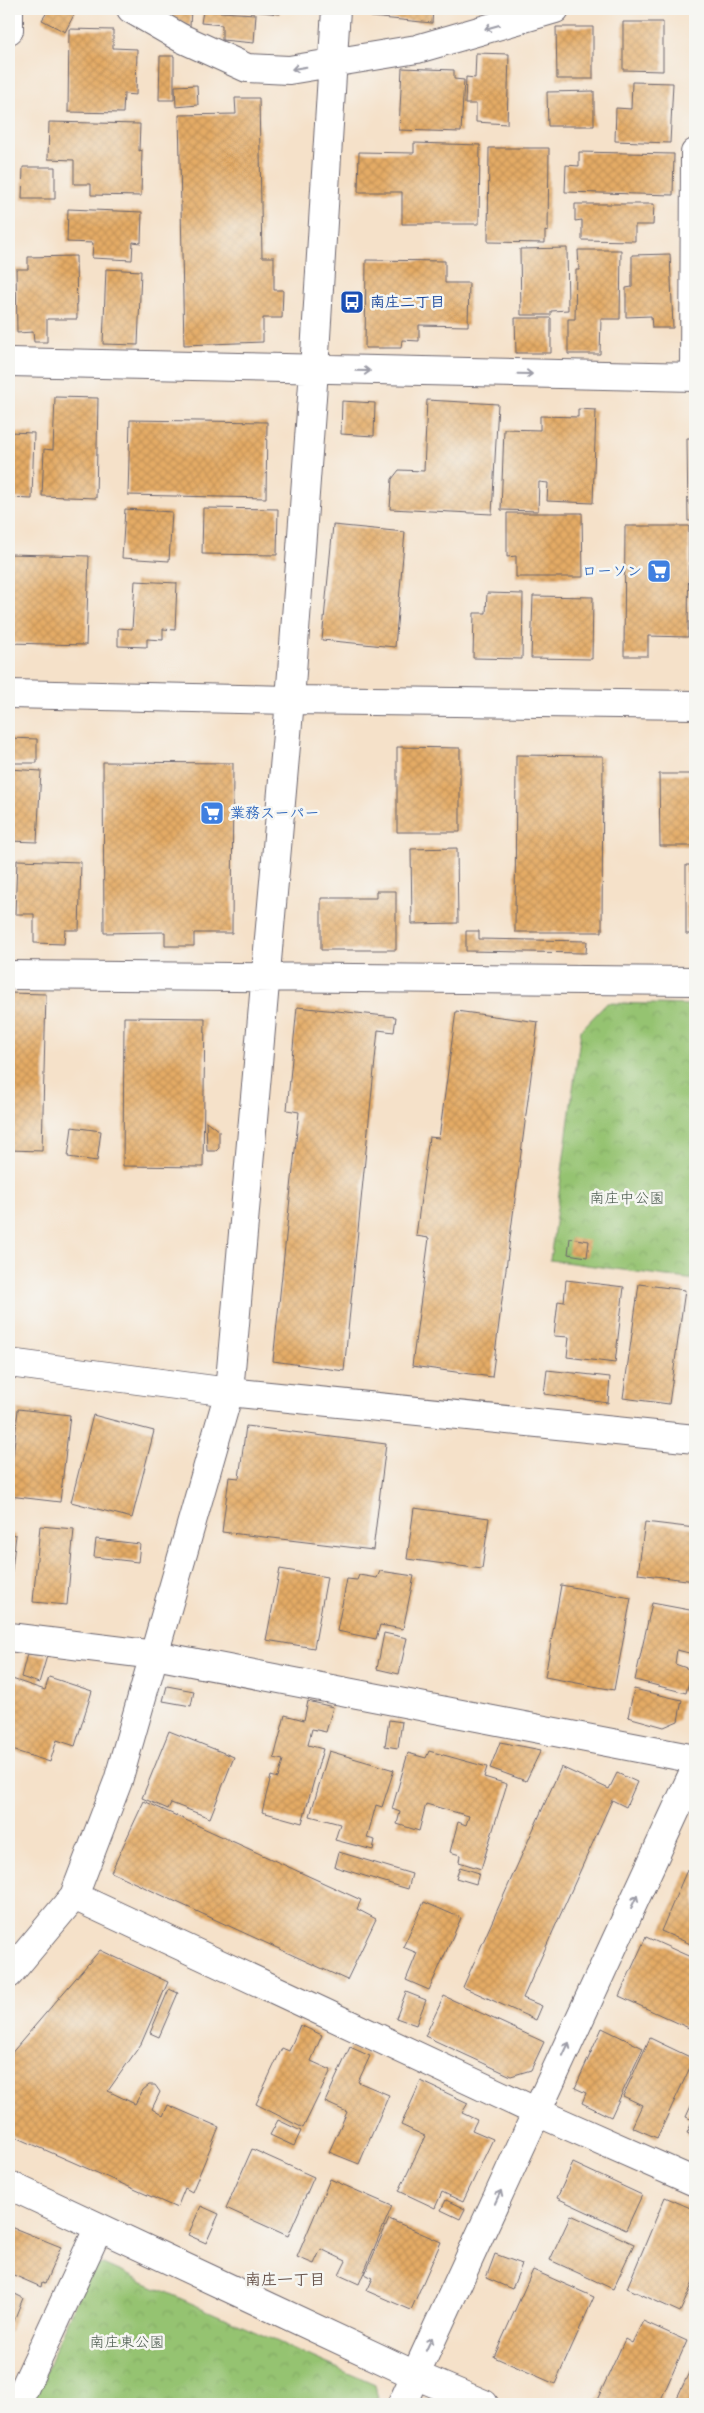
<svg xmlns="http://www.w3.org/2000/svg" width="704" height="2413" font-family="'Comic Neue','Klee One',sans-serif">
<style>
.park{fill:url(#park-crowns);stroke:#5c7256}
.building{fill:url(#building-cross-hatch)}
.lines{fill:none;stroke-linecap:round;stroke-linejoin:round}
.minor-casing{stroke:#6c656d;stroke-width:30}
.minor{stroke:#fff;stroke-width:28}
.oneway{stroke:#9c9ca7}
.labels{text-anchor:middle;stroke-width:5;stroke-linejoin:round;paint-order:stroke}
.transit-label{font-size:15px;font-weight:bold;fill:#164399;stroke:#f6f6f2;text-anchor:start}
.shop-label{font-size:15px;font-weight:bold;fill:#366cbe;stroke:#f6f6f2;text-anchor:end}
.park-label{font-size:15px;fill:#4a5a4e;stroke:#f6f6f2}
.neighbourhood-label{font-size:16px;font-weight:bold;fill:#66524a;stroke:#f6f6f2}
</style>
<defs>
<pattern id="park-crowns" width="20" height="18" patternUnits="userSpaceOnUse" patternTransform="scale(1.25)"><rect width="20" height="18" fill="#95c371"/><path d="M2 6a3 3 0 1 1 6 0M12 15a3 3 0 1 1 6 0" fill="none" stroke="#80a763"/></pattern>
<pattern id="building-cross-hatch" width="8" height="8" patternUnits="userSpaceOnUse" patternTransform="scale(1.25)"><rect width="8" height="8" fill="#e4ab65"/><path d="M0 0l8 8M0 8l8-8" fill="none" stroke="#c39359"/></pattern>
</defs>
<rect width="100%" height="100%" fill="#f6f6f2"/>
<filter id="ink" filterUnits="userSpaceOnUse"><feTurbulence type="fractalNoise" baseFrequency=".02" numOctaves="2"/><feDisplacementMap in="SourceGraphic" scale="10" xChannelSelector="R" yChannelSelector="G"/><feConvolveMatrix kernelMatrix="1 2 1 2 8 2 1 2 1" color-interpolation-filters="sRGB"/></filter>
<filter id="wash" filterUnits="userSpaceOnUse"><feTurbulence type="fractalNoise" baseFrequency=".0096" numOctaves="4" result="noise"/><feDisplacementMap in="SourceGraphic" scale="20" xChannelSelector="R" yChannelSelector="G"/><feGaussianBlur stdDeviation="1.12" result="paint"/><feColorMatrix in="noise" values="0 0 0 0 0 0 0 0 0 0 0 0 0 0 0 0 0 1.4 0 .05"/><feComposite in="paint" operator="in"/></filter>
<g filter="url(#wash)">
<rect width="100%" height="100%" fill="#f5e1c9"/>
<path class="park" d="M607,1003L695,1005V1280L550,1260L581,1030Z
M103,2264L375,2385L379,2404H32L90,2267Z"/>
<g id="blocks">
<path class="building" d="M49,9H72L76,11L65,32L42,20Z
M169,9L191,10L190,26L169,16Z
M234,9H280V14Z
M372,9H433L432,23L371,17Z
M203,11L256,14L254,43L222,40V25L201,23Z
M623,22H663V71L623,70Z
M556,27H593V79H557Z
M69,29L113,30V48L137,49L136,95L124,94L123,113L68,112Z
M476,53L509,54L507,124L476,122V104H465L466,77L475,78Z
M160,56H174V100H159Z
M402,68L454,70V79L464,80L461,132L399,130Z
M632,82L673,83L670,143L615,141L616,108L631,109Z
M197,85L198,105L176,107L175,86Z
M594,91V126H548L547,92Z
M235,98H259L262,257H274V290H283L282,318H263V342L184,345L179,115L236,114Z
M49,122L140,124L139,151L142,150L141,196L91,195V184H74V160L48,159Z
M414,143L480,145L479,224H402V192H358L359,152L414,153Z
M489,148H549L548,232L545,231V243L488,242Z
M579,152L674,154L673,195L565,192L566,165L579,166Z
M23,167H55V199H22Z
M575,204H654L653,225H635V241L582,240V220L575,221Z
M68,209L142,212L141,243L133,242L132,260L92,258L93,243L67,242Z
M567,248L568,310L551,311V315H521L520,249Z
M578,250H621L620,319H601L600,354H568V319H575L576,270H579Z
M670,254L673,328H652L651,316L626,317V288L632,287V255Z
M76,256L77,319H47V342H34L33,332L17,333L16,269H28V257Z
M366,260L445,261V283H469L468,326L419,325V341L402,340L401,348H365Z
M106,269L141,271L138,345L103,344Z
M515,318H551V353H516Z
M55,397L98,398L96,498L42,496L44,449L53,450Z
M427,400L498,404L492,514L390,509L392,479L399,470L424,471Z
M342,401L375,403L374,436L341,434Z
M578,409L596,410L593,503L547,501L548,483L539,482L538,511L501,510L504,429L540,430V416L578,417Z
M130,420L267,422L266,498L128,495Z
M9,432L34,433L32,499L9,498Z
M687,438H695V521H688Z
M203,508L278,509L277,555L202,554Z
M125,509L172,512L169,561L122,558Z
M507,513H582L583,577H516V556L507,557Z
M333,525L405,532L395,647L322,640Z
M625,526H689L688,637L648,636V656H624Z
M9,554L89,556L86,645L9,643Z
M135,581L177,583L175,630L163,629V640L147,639V647L118,646V628L132,629Z
M487,593L523,594L522,659L473,658L474,613H486Z
M533,596L593,597L592,659L531,658Z
M9,738L37,739V763H9Z
M397,747L460,748V832H397Z
M516,755L603,756L602,932H515Z
M103,762L233,763L232,933H194V946H165V932L104,933Z
M9,769L41,771L37,842L9,841Z
M659,774H695V846H660Z
M457,848L458,923L412,924L411,849Z
M17,860L81,862L79,930H65L64,944L34,943V914H15Z
M686,865H695V934H686Z
M376,891H396V950H321V898H376Z
M466,931H479V939L587,941L586,953L466,951Z
M9,993L46,994L42,1151L9,1150Z
M297,1007L396,1017L394,1032L378,1030L344,1371L273,1361L299,1112L287,1110Z
M456,1011L538,1022L492,1377L412,1366L429,1238L416,1236L429,1137L439,1138Z
M124,1017L205,1018L203,1167L123,1166Z
M206,1121L219,1131V1148L216,1151H207Z
M72,1127L101,1131L97,1161L68,1157Z
M570,1238L589,1241L587,1257L568,1254Z
M566,1280L624,1287L615,1363L567,1357L569,1337L554,1336L558,1301L564,1302Z
M639,1284L685,1290L669,1404L623,1398Z
M547,1370L610,1377L608,1403L544,1394Z
M18,1409L70,1415L60,1502L9,1496Z
M93,1415L154,1431L132,1518L71,1502Z
M246,1426L386,1444L373,1550L222,1532L229,1477L239,1478Z
M414,1508L489,1518L482,1569L407,1559Z
M645,1522L695,1528V1581L638,1574Z
M40,1526L74,1529L67,1605L33,1602Z
M9,1534L16,1535L10,1587H9Z
M96,1539L140,1544L138,1562L94,1557Z
M280,1569L327,1577L314,1648L266,1640Z
M380,1571L414,1576L403,1629L380,1625L376,1639L337,1631L347,1579L357,1580L359,1575L377,1578Z
M561,1585L631,1598L614,1690L545,1677Z
M652,1603L695,1611V1641L693,1654L677,1650L675,1664L692,1670L686,1693L635,1680Z
M384,1633L407,1638L399,1674L377,1669Z
M27,1654L47,1656L39,1683L21,1677Z
M49,1677L92,1691L75,1746L57,1740L50,1762L9,1749L12,1732L9,1731V1678L45,1690Z
M167,1686L194,1691L191,1706L163,1701Z
M634,1689L682,1700L678,1721L664,1727L628,1717Z
M308,1701L333,1707L326,1732L312,1729L308,1745L323,1749L302,1823L262,1812L271,1776L278,1778L283,1760L274,1758L285,1715L304,1720Z
M389,1720L402,1722L398,1748L385,1746Z
M169,1731L234,1757L210,1818L171,1803L168,1809L142,1798Z
M500,1742L541,1750L526,1781L490,1768Z
M329,1751L394,1770L382,1807L376,1805L367,1838L375,1840L373,1850L335,1840L340,1824L310,1816Z
M429,1751L487,1767L484,1777L507,1784L481,1869L459,1862L460,1855L450,1852L458,1822L466,1825L469,1816L426,1804L419,1831L397,1824L400,1812L392,1809L408,1753L426,1758Z
M561,1767L609,1789L617,1773L637,1782L626,1807L612,1800L523,1998L542,2006L536,2020L463,1987Z
M144,1801L361,1900L357,1909L376,1919L347,1980L111,1872Z
M339,1852L412,1874L408,1889L335,1867Z
M460,1867L479,1873L476,1884L456,1878Z
M687,1870L695,1874V1946L661,1931Z
M424,1902L461,1918L429,1990L406,1980L417,1953L403,1947Z
M646,1937L695,1959V2020L691,2029L619,1996Z
M100,1950L168,1982L141,2044L108,2091L135,2104L143,2090L149,2085H155L160,2092L152,2109L163,2116L168,2105L219,2127L192,2192L185,2188L177,2208L9,2134V2056Z
M169,1989L178,1993L159,2037L150,2033Z
M406,1992L426,2000L416,2025L396,2018Z
M444,1996L544,2042L531,2070L511,2076L425,2036Z
M300,2025L322,2035L311,2061L331,2070L303,2128L256,2104L282,2048L289,2051Z
M602,2028L643,2048L611,2117L582,2103L586,2093L575,2088Z
M650,2038L694,2059L657,2138L632,2127L642,2105L623,2096Z
M350,2047L370,2056L358,2082L389,2095L359,2164L329,2152L347,2112L325,2102Z
M421,2081L468,2103L462,2113L477,2120L472,2130L493,2139L463,2202L442,2192L435,2208L399,2191L425,2136L401,2125Z
M695,2097V2137L687,2133L693,2120L686,2117Z
M278,2120L301,2131L294,2146L270,2135Z
M252,2149L314,2177L288,2236L226,2208Z
M573,2163L642,2195L626,2230L557,2198Z
M330,2179L392,2206L359,2284L339,2275L346,2261L321,2249L314,2264L297,2257Z
M665,2197L695,2210V2278L680,2312L627,2288Z
M446,2200L465,2209L460,2219L441,2210Z
M201,2206L219,2214L206,2243L188,2235Z
M571,2215L634,2244L613,2289L550,2260Z
M389,2219L441,2242L411,2310L367,2291L373,2278L365,2274Z
M9,2226L61,2247L45,2283L42,2282L41,2287L9,2273Z
M495,2254L522,2264L512,2289L486,2278Z
M533,2270L594,2297L555,2384L494,2357Z
M9,2291L23,2298L9,2333Z
M643,2321L687,2341L659,2404H606L597,2400L625,2339L632,2343Z
M695,2360V2404H674Z"/>
</g>
</g>
<g filter="url(#ink)">
<use href="#blocks" fill-opacity="0" stroke="#6c656d" stroke-width="1"/>
<g class="lines">
<g class="minor-casing">
<path id="minor" d="M131,9L181,38L247,68L289,70L417,49L555,9
M9,30V9
M9,362L695,377
M694,377L695,153
M9,694L290,700L695,705
M9,975L695,981
M9,1363L229,1392L695,1439
M9,1637L155,1655L695,1759
M74,1896L537,2112L695,2182
M9,1974L74,1896L118,1781L229,1392L290,700L314,370L336,9
M9,2185L415,2375L484,2404
M17,2404L99,2227
M402,2404L695,1769"/>
</g>
<use href="#minor" class="minor"/>
</g>
<defs><path id="oneway-shaft" d="M-6 0H5M1.5-3L5.5 0L1.5 3" fill="none" stroke-width="1.6" stroke-linecap="round" stroke-linejoin="round" transform="scale(1.25)"/></defs>
<g class="oneway">
<use href="#oneway-shaft" transform="translate(492 27) rotate(164)"/>
<use href="#oneway-shaft" transform="translate(299 68) rotate(171)"/>
<use href="#oneway-shaft" transform="translate(363 371) rotate(1)"/>
<use href="#oneway-shaft" transform="translate(525 374) rotate(1)"/>
<use href="#oneway-shaft" transform="translate(634 1902) rotate(-65)"/>
<use href="#oneway-shaft" transform="translate(566 2049) rotate(-65)"/>
<use href="#oneway-shaft" transform="translate(498 2197) rotate(-65)"/>
<use href="#oneway-shaft" transform="translate(429 2344) rotate(-65)"/>
</g>
</g>
<defs>
<g id="bus-square" transform="scale(1.25)"><rect x="-9" y="-9" width="18" height="18" rx="4" fill="#1a4fb4" stroke="#f6f6f2"/><path d="M-5-6H5V4H4V6H2V4H-2V6H-4V4H-5ZM-3.5-4V0h7V-4ZM-3.5 1.2v1.5H-2V1.2ZM2 1.2v1.5H3.5V1.2Z" fill="#fff"/></g>
<g id="supermarket-square" transform="scale(1.25)"><rect x="-9" y="-9" width="18" height="18" rx="4" fill="#3f7fe0" stroke="#f6f6f2"/><path d="M-6-5.5h2.5l.6 2H6L4.5 2H-2.5L-4.4-4H-6ZM-1.5 3.2a1.3 1.3 0 1 0 .1 0ZM3 3.2a1.3 1.3 0 1 0 .1 0Z" fill="#fff"/></g>
</defs>
<g fill-rule="evenodd">
<use href="#bus-square" x="352" y="302"/>
<use href="#supermarket-square" x="659" y="571"/>
<use href="#supermarket-square" x="212" y="813"/>
</g>
<g class="labels">
<g class="transit-label">
<text x="370" y="307">南庄二丁目</text>
</g>
<g class="shop-label">
<text x="642" y="576">ローソン</text>
<text x="230" y="818" text-anchor="start">業務スーパー</text>
</g>
<g class="park-label">
<text x="627" y="1203">南庄中公園</text>
<text x="127" y="2347">南庄東公園</text>
</g>
<g class="neighbourhood-label">
<text x="285" y="2285">南庄一丁目</text>
</g>
</g>
<rect width="704" height="2413" fill="none" stroke="#f6f6f2" stroke-width="30"/>
</svg>
